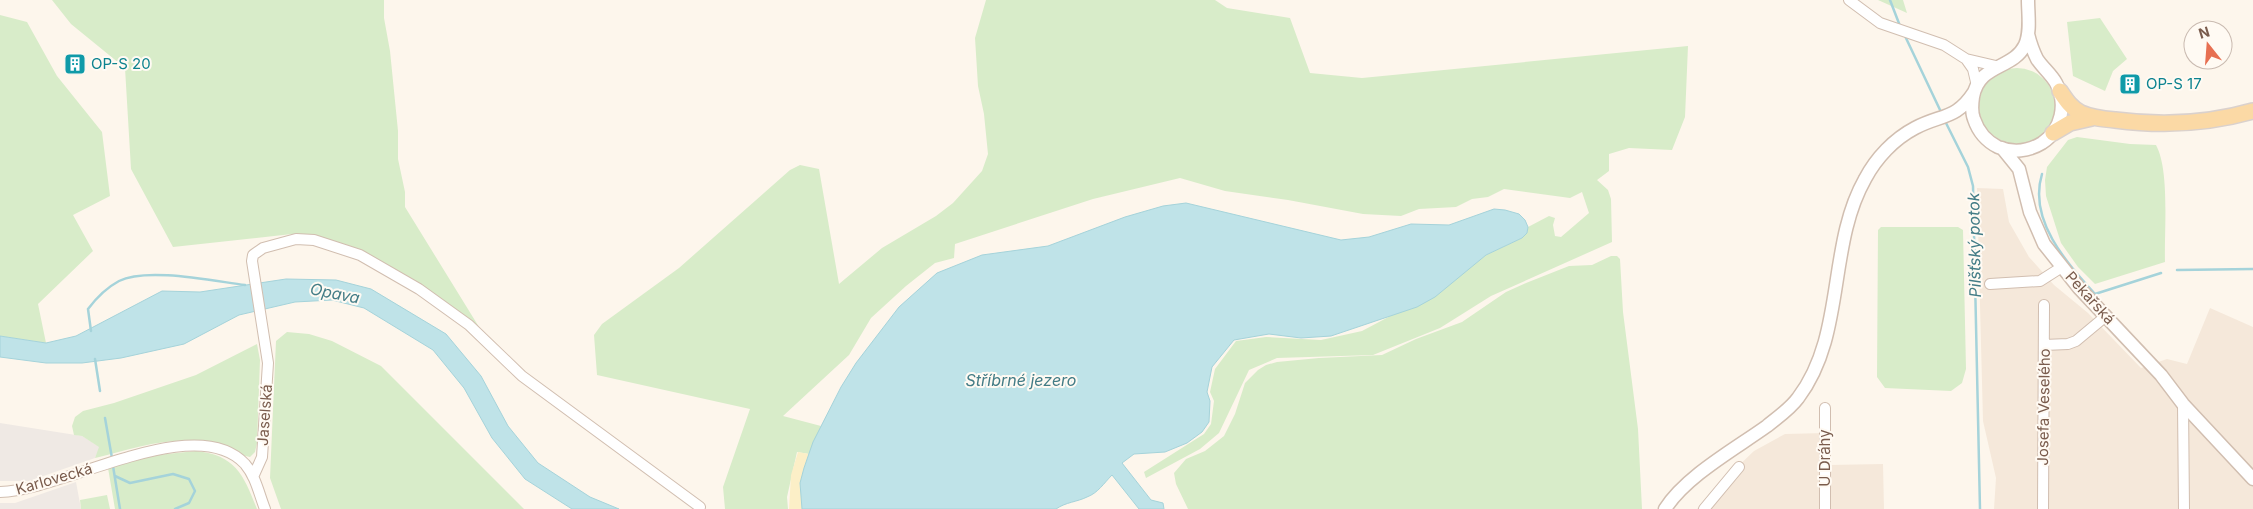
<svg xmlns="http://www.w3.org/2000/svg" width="2253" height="509" font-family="Inter,sans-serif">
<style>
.residential{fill:#f5e8da}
.industrial{fill:#efe9e4}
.green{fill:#d8ecc9}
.sand{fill:#fcefc7}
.water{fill:#bfe3e8;stroke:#a5d3da}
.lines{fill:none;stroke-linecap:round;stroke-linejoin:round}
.stream{stroke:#a5d3da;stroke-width:2.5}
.minor-casing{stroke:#d1beb0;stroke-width:12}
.tertiary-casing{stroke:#d1beb0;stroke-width:15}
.primary-casing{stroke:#dad1cd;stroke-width:18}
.minor{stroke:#fff;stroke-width:10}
.tertiary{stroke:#fff;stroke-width:12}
.primary{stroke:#fbd9a5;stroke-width:15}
.labels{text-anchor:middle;stroke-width:4;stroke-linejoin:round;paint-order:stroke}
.culture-label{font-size:15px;fill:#0d838f;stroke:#fffaf3;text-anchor:start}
.street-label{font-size:15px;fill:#7a5c4d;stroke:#fffaf3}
.water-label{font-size:16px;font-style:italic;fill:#437c86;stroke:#fffaf3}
</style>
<rect width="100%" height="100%" fill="#fdf6ec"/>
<path class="residential" d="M1977,188L2003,189L2009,222L2029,257L2054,285L2088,313L2141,368L2167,359L2187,364L2210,308L2253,327V509H1994L1996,478L1983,421Z
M1825,433L1829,465L1883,464L1884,509H1697L1710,493L1754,451L1785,434Z"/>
<path class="industrial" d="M0,423L82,436L100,447L95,458L29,481H0Z
M76,482L81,509H0V503H15Z"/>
<path class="green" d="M52,0H384V18L390,51L398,131V159L405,192V207L479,327L359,249L317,237L292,234L173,247L131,169L125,68L71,24Z
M986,0H1215L1227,8L1290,18L1310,73L1362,78L1688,46L1685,117L1672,150L1629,148L1609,154V171L1597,180L1608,190L1611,199L1612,242L1491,296L1440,328L1373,355L1277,358L1249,370L1219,433L1200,449L1146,478L1144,472L1204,434L1211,424L1214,401L1210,392L1215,369L1236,341L1266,337L1321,340L1362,331L1447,286L1486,255L1522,238L1527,233L1528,227L1549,216L1555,218L1553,225L1555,236L1561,237L1589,213L1582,192L1570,198L1504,189L1488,197L1472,199L1456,207L1419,209L1401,216L1363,214L1288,200L1225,191L1180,178L1093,199L955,244L954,258L935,263L906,286L871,318L849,355L783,416L821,426L809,454L797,452L787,497L788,509H725L723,487L750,409L597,375L594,335L602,324L679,268L790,170L800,165L819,169L839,284L882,248L936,216L953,203L982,171L988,154L984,114L978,86L975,38Z
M1878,0H1903L1907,13Z
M0,15L27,22L57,76L102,132L110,196L73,215L93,251L38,304L46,343L0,336Z
M2100,18L2127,59L2113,71L2105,91L2073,76L2067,22Z
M1979 106a38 38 0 1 1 76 0a38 38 0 1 1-76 0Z
M2077,137L2130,144L2156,145C2170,171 2164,231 2165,262L2095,284L2078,267L2061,243L2046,196L2045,180L2047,167L2068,140Z
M1881,227H1958L1963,230L1966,369L1962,383L1951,391L1885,388L1877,377L1878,230Z
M1611,256H1617L1620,259L1623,312L1638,429L1642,509H1188L1176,484L1174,473L1186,459L1205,451L1224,436L1235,414L1245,383L1258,370L1266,365L1277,362L1319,358L1382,355L1416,339L1462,322L1506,292L1526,283L1569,266L1592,265Z
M287,332L309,334L332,341L381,366L524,509H281L270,478L276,341Z
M257,344L260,360L257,443L255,452L250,457C235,455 221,444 206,442C169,436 131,449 95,458L99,447L82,436L74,435L72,426L75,417L83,411L114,403L196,375Z
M196,451C236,455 244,476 257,509H115L108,468L157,455Z
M107,495L110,509H81L80,500Z"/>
<path class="sand" d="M798,452L809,454L800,483L802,509H789L791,475Z"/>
<path class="water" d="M1186,203L1341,240L1369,237L1411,224L1449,225L1494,209L1505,210L1519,214L1525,220L1528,227L1527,233L1522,238L1486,255L1435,297L1417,307L1331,336L1301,338L1269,334L1234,340L1212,367L1207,392L1210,401L1209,422L1202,432L1187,443L1165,452L1134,454L1122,463L1151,500L1163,503L1164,509H1139L1112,475C1104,483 1098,493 1087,497C1077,502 1066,502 1056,509H802L800,483L804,468L813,442L841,387L856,363L899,307L937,273L982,255L1048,246L1125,217L1163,206Z
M286,279L336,280L371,289L446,334L481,376L508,426L538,463L590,497L619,509H572L525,479L492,438L464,388L433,350L364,308L332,300L295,302L239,315L184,344L121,358L82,363H46L0,357V336L46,343L76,336L162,291L200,292Z"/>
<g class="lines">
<path class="stream" d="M1890,0L1900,26
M1905,36L1941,112
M1944,119L1968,167L1973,186L1980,509
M2042,174C2028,220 2066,262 2095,294L2161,273
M2177,270L2253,269
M91,331L88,309C97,297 106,288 119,281C147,267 213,281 245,285
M95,359L100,391
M105,418L112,458
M113,466L120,509
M115,476L130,483L173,474L189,479L195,491L189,503L175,509"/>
<g class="minor-casing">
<path id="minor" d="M1849,0L1880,23L1944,45L1966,59L1996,66
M1966,59L1973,69L1977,86
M1990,284L2040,281L2062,267
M2044,345L2068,344L2076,341L2106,316
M2183,404L2184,509
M253,477L262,457L268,363L252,261L253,255L263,248L296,239L314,240L360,255L419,289L469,325L522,376L700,507
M0,492C63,491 195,410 245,464C256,477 259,494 265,509
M1704,509L1739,467
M1825,509V408
M2043,509L2044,305"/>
</g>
<g class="tertiary-casing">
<path id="tertiary" d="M2028,0C2028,14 2031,32 2025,45C2013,70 1979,63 1973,97C1972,104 1971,112 1974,119C1978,131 1986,141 1998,147C2013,153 2029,151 2042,143C2062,130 2067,103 2056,83C2051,74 2042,67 2037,59C2033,51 2030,42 2028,34
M2002,148L2019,169L2030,212L2044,244L2079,288L2161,375L2183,404L2253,479
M1665,509C1686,476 1735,449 1767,426C1778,417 1790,409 1798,398C1846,335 1827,246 1865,179C1876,158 1894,139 1915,128C1941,114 1956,120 1974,92"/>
</g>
<g class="primary-casing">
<path id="primary" d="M2060,91C2066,100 2071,108 2081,113C2092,118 2103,119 2115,120C2161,126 2208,124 2253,111
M2053,133L2070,123L2092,118"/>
</g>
<use href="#minor" class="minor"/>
<use href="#tertiary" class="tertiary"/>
<use href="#primary" class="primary"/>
</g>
<defs>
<g id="building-square" transform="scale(1.125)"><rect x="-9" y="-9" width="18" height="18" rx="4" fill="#0f9aa8" stroke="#fffaf3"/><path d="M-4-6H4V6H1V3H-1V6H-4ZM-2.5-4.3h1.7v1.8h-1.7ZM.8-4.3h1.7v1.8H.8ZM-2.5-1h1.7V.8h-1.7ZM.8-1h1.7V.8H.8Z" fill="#fff"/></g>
</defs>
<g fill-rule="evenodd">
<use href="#building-square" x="75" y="64"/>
<use href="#building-square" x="2130" y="84"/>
</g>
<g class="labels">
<g class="culture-label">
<text x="91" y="69">OP-S 20</text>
<text x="2146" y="89">OP-S 17</text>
</g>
<g class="street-label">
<text transform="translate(2090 298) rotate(48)" y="5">Pekařská</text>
<text transform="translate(2044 407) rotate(-89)" y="5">Josefa Veselého</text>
<text transform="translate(265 415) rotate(-86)" y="5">Jaselská</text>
<text transform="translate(1825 458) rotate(-90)" y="5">U Dráhy</text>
<text transform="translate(54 479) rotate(-16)" y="5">Karlovecká</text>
</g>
<g class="water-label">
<text transform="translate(1974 245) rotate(-91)" y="6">Pilšťský potok</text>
<text transform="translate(335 293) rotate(11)" y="6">Opava</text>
<text x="1021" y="386">Stříbrné jezero</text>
</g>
</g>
<g transform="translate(2208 45) rotate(343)"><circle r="24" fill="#fffaf3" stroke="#cabbb1"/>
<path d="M0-4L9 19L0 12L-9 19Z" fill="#e76f51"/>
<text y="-8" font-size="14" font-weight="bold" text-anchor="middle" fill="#7a5c4d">N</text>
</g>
</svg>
